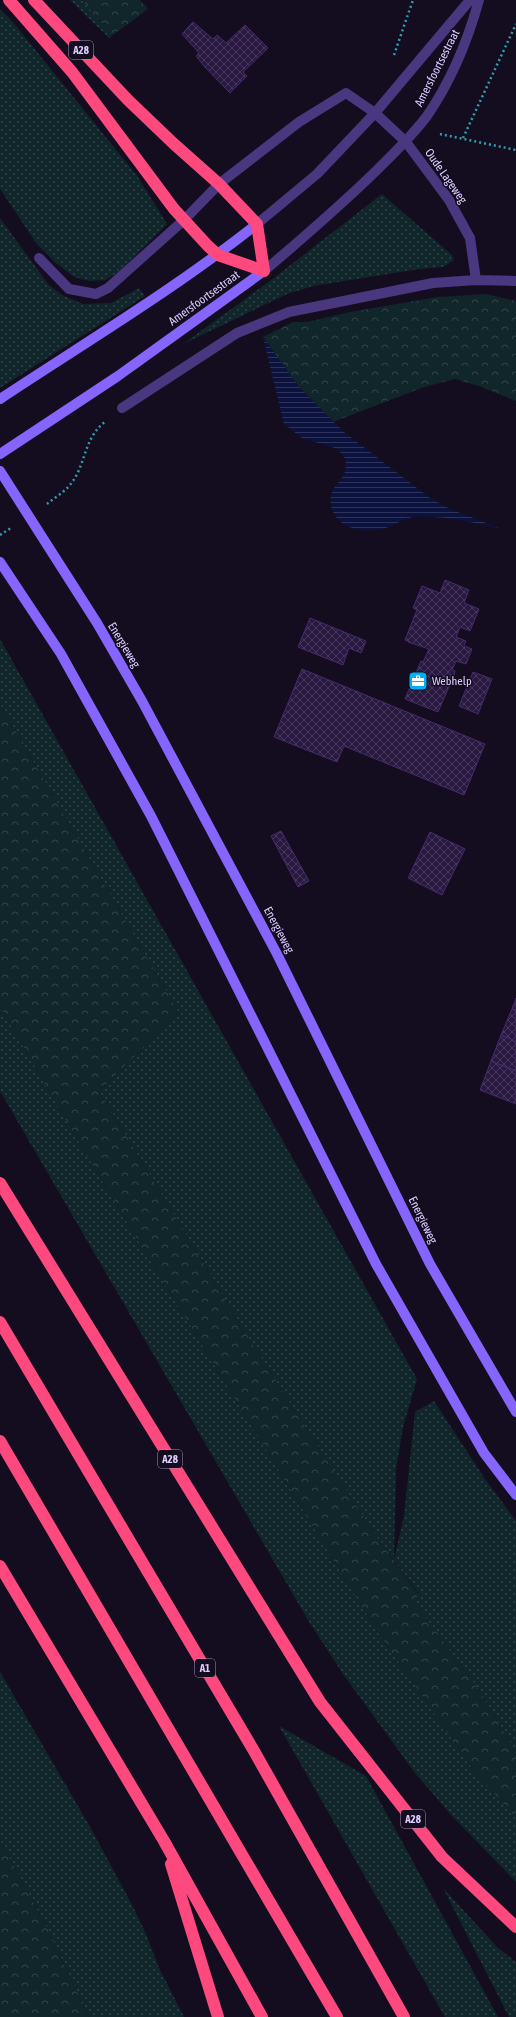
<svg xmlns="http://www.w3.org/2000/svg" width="516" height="2017" font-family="'Asap Condensed',sans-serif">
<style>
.grass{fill:url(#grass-dots)}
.forest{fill:url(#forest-crowns)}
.water{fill:url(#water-rules)}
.building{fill:url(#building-cross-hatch);stroke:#452b6d}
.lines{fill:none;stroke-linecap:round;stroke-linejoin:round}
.path{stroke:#2f9fb0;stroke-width:2.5;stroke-dasharray:2 3;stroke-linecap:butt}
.service{stroke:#49387f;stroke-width:10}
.minor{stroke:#49387f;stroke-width:10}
.secondary{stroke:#8665fd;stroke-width:10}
.motorway{stroke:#fd497d;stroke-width:12}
.labels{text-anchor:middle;stroke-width:3;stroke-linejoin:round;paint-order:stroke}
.shield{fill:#140d20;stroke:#a093bb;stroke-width:1}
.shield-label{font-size:11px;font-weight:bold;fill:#dccdfe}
.street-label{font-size:12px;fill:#dccdfe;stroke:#140d20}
.poi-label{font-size:12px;fill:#dccdfe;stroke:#140d20;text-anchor:start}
</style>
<defs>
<pattern id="grass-dots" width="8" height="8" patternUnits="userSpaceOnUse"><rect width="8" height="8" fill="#10262a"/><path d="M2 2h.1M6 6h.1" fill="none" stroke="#32444a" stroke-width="1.8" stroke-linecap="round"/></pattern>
<pattern id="forest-crowns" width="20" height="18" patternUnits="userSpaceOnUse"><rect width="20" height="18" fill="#10262a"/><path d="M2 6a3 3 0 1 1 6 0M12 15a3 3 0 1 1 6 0" fill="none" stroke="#32444a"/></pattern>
<pattern id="water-rules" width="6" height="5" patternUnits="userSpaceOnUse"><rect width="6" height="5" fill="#0a123d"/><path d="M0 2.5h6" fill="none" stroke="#2d335a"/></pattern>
<pattern id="building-cross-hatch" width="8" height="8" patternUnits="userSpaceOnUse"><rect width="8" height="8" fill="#291941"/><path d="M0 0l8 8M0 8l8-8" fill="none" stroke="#47395e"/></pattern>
</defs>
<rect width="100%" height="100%" fill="#140d20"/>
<path class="grass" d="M70,0H82L113,35L109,38Z
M0,9L12,21L138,177L167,224L119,272L105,280L90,281L74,277L56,263L36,243L0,189Z
M382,194L452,255L454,260L443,267L419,269L313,286L287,294L183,344L270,281Z
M0,218L48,284L62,295L83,304L111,303L139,288L145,296L0,388Z
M0,639L417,1379L403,1427L396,1469L394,1559L404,1516L415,1412L434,1401L485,1479L516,1521V1752L477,1687L412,1600L419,1594L373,1532L255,1348L99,1091L179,1013L0,704Z
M0,1007L106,1188L375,1628L477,1775L516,1818V1882L452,1816L415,1773L343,1674L308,1620L0,1091Z
M0,1672L89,1825L130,1901L146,1934L159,1968L184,2017H89L46,1926L0,1840Z
M279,1726L366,1776L498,2017H445Z
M443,1888L498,1948L516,1962V2017H509Z"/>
<path class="forest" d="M82,0H140L148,9L113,35Z
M486,294L516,301V401L479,386L455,379L424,387L333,422L299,387L263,337L293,322H307L350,312L438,297Z
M0,704L179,1013L99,1091L255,1348L373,1532L419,1595L413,1600L477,1687L516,1752V1818L477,1775L375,1628L106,1188L0,1007Z
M0,1840L46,1926L89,2017H0Z"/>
<path class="water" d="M263,337L299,387L344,432L430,498L450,509L499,528C471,522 443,515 414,517C406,517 397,524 389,527C369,534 335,531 331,505C328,487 340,485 345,472C346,469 345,463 346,460L338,449L302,438L284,424Z"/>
<path class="building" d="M193,22L213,39L217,35L226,43L245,25L268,48L243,72L247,76L230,93L203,65L196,56L199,53L182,34Z
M445,580L469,590L464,603L479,609L470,631L460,627L456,637L466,641L464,646L472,649L466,664L456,661L452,670L455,671L454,675L438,712L405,699L421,661L423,662L429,649L408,642V641L405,640L417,610L413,608L422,586L440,593Z
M310,618L366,641L361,653L349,648L343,665L298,647Z
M302,669L485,744L464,795L344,746L337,762L274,737Z
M473,672L492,679L478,714L459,706Z
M281,831L309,881L298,887L271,836Z
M430,832L465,849L442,895L408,878Z
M516,998V1010L512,1009Z
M512,1009L516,1010V1041L501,1035Z
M501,1035L516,1041V1071L491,1061Z
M491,1061L516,1071V1104L480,1090Z"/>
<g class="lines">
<path class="path" d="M394,55L413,0
M440,134L516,150
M463,138L516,24
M47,504C54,498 63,493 69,486C87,466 82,439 106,421
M0,535L11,528"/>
<path class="service" d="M39,258L69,289L96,294L108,288L184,220L219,184L299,122L346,93L375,113"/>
<path class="minor" d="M375,113L406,142L449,200L470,238L476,280
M257,224L317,174L375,113L470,0
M264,271C303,238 341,205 377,170C395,152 412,136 427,116C451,81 468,40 479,0
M122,408L237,333L289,312L433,283L476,280L516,281"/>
<path class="secondary" d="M0,399C86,342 175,289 257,224
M0,454L118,376L264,271
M0,471L97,623L142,701L277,954L430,1264L516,1412
M0,562L61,654L151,816L376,1264L484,1453L516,1495"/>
<path class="motorway" d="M9,0L72,72L174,209L208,246L218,255L264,271L257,224L219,184L174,144L128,100L34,0
M0,1183L320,1702L442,1857L516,1927
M0,1322L254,1751L404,2017
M0,1441L337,2017
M0,1566L164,1841L262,2017
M171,1864L218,2017"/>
</g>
<defs>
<g id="office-square" transform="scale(1)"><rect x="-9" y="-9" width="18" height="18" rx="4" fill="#02aef5" stroke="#140d20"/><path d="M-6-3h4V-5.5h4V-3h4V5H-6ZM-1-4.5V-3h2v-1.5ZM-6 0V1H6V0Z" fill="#fff"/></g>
</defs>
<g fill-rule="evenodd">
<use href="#office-square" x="418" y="681"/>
</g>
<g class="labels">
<g class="shield">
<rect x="69" y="41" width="24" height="18" rx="3"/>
<rect x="158" y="1450" width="24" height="18" rx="3"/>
<rect x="195" y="1659" width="20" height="18" rx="3"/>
<rect x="401" y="1810" width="24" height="18" rx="3"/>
</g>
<g class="shield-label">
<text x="81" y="54">A28</text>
<text x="170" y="1463">A28</text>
<text x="205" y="1672">A1</text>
<text x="413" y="1823">A28</text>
</g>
<g class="street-label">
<text transform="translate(437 68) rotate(-63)" y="4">Amersfoortsestraat</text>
<text transform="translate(446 176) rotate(55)" y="4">Oude Lageweg</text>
<text transform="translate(204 298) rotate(-36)" y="4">Amersfoortsestraat</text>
<text transform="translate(124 645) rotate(59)" y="4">Energieweg</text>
<text transform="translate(279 930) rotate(62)" y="4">Energieweg</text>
<text transform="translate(423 1220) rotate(64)" y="4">Energieweg</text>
</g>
<g class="poi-label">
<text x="432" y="685">Webhelp</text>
</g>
</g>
</svg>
